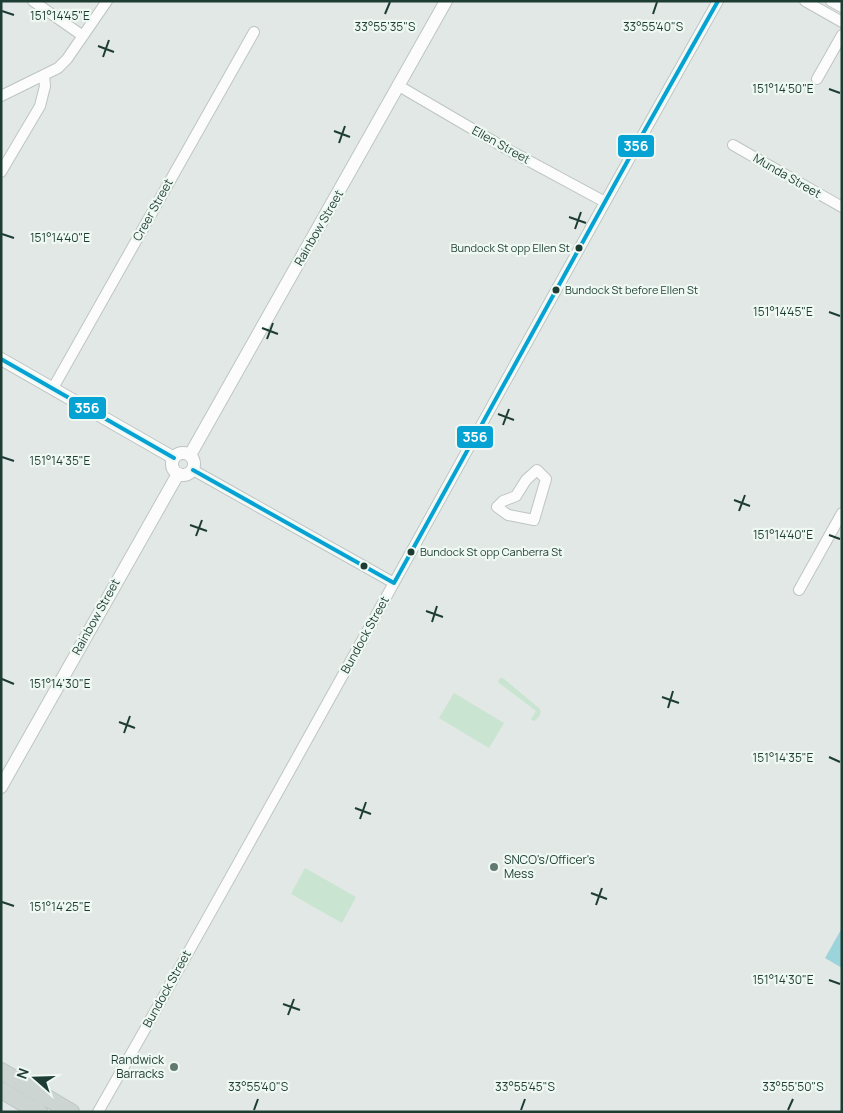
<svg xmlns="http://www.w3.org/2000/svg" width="843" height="1113" font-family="Manrope,sans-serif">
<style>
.green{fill:#c9e4d0}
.water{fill:#9cd4dc}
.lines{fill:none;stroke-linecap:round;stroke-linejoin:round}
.minor-casing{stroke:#bec5c2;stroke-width:12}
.tertiary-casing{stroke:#bec5c2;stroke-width:14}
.primary-casing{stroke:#bbc5c1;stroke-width:18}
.minor{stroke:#fbfcfb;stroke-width:10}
.tertiary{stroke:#fbfcfb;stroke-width:12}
.primary{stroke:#ccd5d2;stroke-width:16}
.bus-1-casing{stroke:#eff8f3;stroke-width:8}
.bus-1{stroke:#04a3d3;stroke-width:4}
.ticks{fill:none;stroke:#1d3d34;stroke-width:2}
.bus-dot{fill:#1d3d34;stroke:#eff8f3;stroke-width:2}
.poi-dot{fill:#627972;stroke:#eff8f3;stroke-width:2}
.labels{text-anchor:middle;stroke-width:4.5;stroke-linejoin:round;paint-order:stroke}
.bus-label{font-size:11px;fill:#1d3d34;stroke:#eff8f3;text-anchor:start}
.street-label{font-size:12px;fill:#1d3d34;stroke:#eff8f3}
.poi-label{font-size:12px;fill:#1d3d34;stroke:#eff8f3;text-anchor:start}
.ticks-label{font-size:12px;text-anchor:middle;fill:#1d3d34;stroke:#eff8f3;stroke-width:4.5;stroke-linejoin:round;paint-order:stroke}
.line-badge{stroke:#eff8f3;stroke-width:2}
.badge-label{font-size:14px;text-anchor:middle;font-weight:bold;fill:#fff}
</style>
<rect width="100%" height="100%" fill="#e2e8e5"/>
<path class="green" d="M500,678H503L540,709C542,714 539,716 536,720L533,721L531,719L536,711L499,683L498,681Z
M454,693L504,723L489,748L439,718Z
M305,868L356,897L342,923L291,894Z"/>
<path class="water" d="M842,928V968L825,958Z"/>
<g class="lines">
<g class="minor-casing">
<path id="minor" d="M33,1L83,36
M805,1L842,22
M831,1L842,7
M817,79L842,35
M399,86L505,148L605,202
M1,96L58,68L67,59L107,1
M733,145L842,207
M1,172L40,106L45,86L44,75
M53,388L254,32
M193,470L394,583
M537,470L546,479L534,520L508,515L497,507L503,501L516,496L526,480Z
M799,590L842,513
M98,1112C308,744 509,370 718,1"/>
</g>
<g class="tertiary-casing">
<path id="tertiary" d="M1,359L174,458
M172 464a11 11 0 1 1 22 0a11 11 0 1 1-22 0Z
M190,455L446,1
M1,787L178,474"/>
</g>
<g class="primary-casing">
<path id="primary" d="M1,1071L71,1112
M1,1090L39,1112"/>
</g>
<use href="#minor" class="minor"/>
<use href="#tertiary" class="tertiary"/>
<use href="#primary" class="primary"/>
<g class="bus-1-casing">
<path id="bus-1" d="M1,359L174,458
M193,470L394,583
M394,583L637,144L718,1"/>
</g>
<use href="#bus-1" class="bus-1"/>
</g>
<path class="ticks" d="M2,11L14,15M385,14L390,2M653,14L657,2M98,46L114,52M103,57L109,40M829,89L840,93M334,131L350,137M339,143L345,126M569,217L586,223M575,229L581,212M2,234L14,238M829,312L840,316M262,328L278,334M267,339L273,323M498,414L514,420M503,425L509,409M2,457L14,461M734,500L750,506M739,511L745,495M190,525L207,531M829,535L840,539M196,536L202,520M426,611L443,617M432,622L437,606M2,679L14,684M662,697L679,703M668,708L673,691M119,722L135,728M124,733L130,716M829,757L840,762M355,808L371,814M360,819L366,802M591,893L607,899M2,902L14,906M596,905L602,888M829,980L840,984M283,1004L300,1010M288,1015L294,999M254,1110L258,1099M521,1110L525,1099M788,1110L793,1099"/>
<g class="bus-dot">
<circle cx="579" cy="248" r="4.5"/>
<circle cx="556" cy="290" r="4.5"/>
<circle cx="411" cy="552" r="4.5"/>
<circle cx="364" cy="566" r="4.5"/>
</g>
<g class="poi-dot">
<circle cx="494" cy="867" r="5"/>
<circle cx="174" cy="1067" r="5"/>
</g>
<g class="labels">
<g class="bus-label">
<text x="570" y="252" text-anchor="end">Bundock St opp Ellen St</text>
<text x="565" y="294">Bundock St before Ellen St</text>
<text x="420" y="556">Bundock St opp Canberra St</text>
</g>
<g class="street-label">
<text transform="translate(501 145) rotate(29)" y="4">Ellen Street</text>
<text transform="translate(787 176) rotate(30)" y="4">Munda Street</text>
<text transform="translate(153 210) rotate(-61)" y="4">Creer Street</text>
<text transform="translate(319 228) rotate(-60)" y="4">Rainbow Street</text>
<text transform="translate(96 617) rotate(-61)" y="4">Rainbow Street</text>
<text transform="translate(365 635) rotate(-61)" y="4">Bundock Street</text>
<text transform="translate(167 989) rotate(-61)" y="4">Bundock Street</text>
</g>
<g class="poi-label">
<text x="504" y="864">SNCO's/Officer's<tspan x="504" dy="14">Mess</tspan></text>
<text x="164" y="1064" text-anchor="end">Randwick<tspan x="164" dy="14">Barracks</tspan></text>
</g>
</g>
<g class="ticks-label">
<text x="60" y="20">151°14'45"E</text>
<text x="385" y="31">33°55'35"S</text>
<text x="653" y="31">33°55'40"S</text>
<text x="783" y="93">151°14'50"E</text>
<text x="60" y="242">151°14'40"E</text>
<text x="783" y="316">151°14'45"E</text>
<text x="60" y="465">151°14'35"E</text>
<text x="783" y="539">151°14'40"E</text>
<text x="60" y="688">151°14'30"E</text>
<text x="783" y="762">151°14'35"E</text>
<text x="60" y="911">151°14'25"E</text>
<text x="783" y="984">151°14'30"E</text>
<text x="258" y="1091">33°55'40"S</text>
<text x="525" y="1091">33°55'45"S</text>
<text x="793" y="1091">33°55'50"S</text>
</g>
<g class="line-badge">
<rect x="617" y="134" width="38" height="24" rx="5" fill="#04a3d3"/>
<rect x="68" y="396" width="39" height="24" rx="5" fill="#04a3d3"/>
<rect x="456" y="425" width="38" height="24" rx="5" fill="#04a3d3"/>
</g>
<g class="badge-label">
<text x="636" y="151">356</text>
<text x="87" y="413">356</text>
<text x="475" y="442">356</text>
</g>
<rect width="843" height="1113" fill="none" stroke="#1d3d34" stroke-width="5"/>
<g transform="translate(35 1078) rotate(290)" stroke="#eff8f3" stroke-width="4" paint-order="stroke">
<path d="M0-4L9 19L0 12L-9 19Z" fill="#1d3d34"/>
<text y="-8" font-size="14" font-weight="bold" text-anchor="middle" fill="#1d3d34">N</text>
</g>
</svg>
